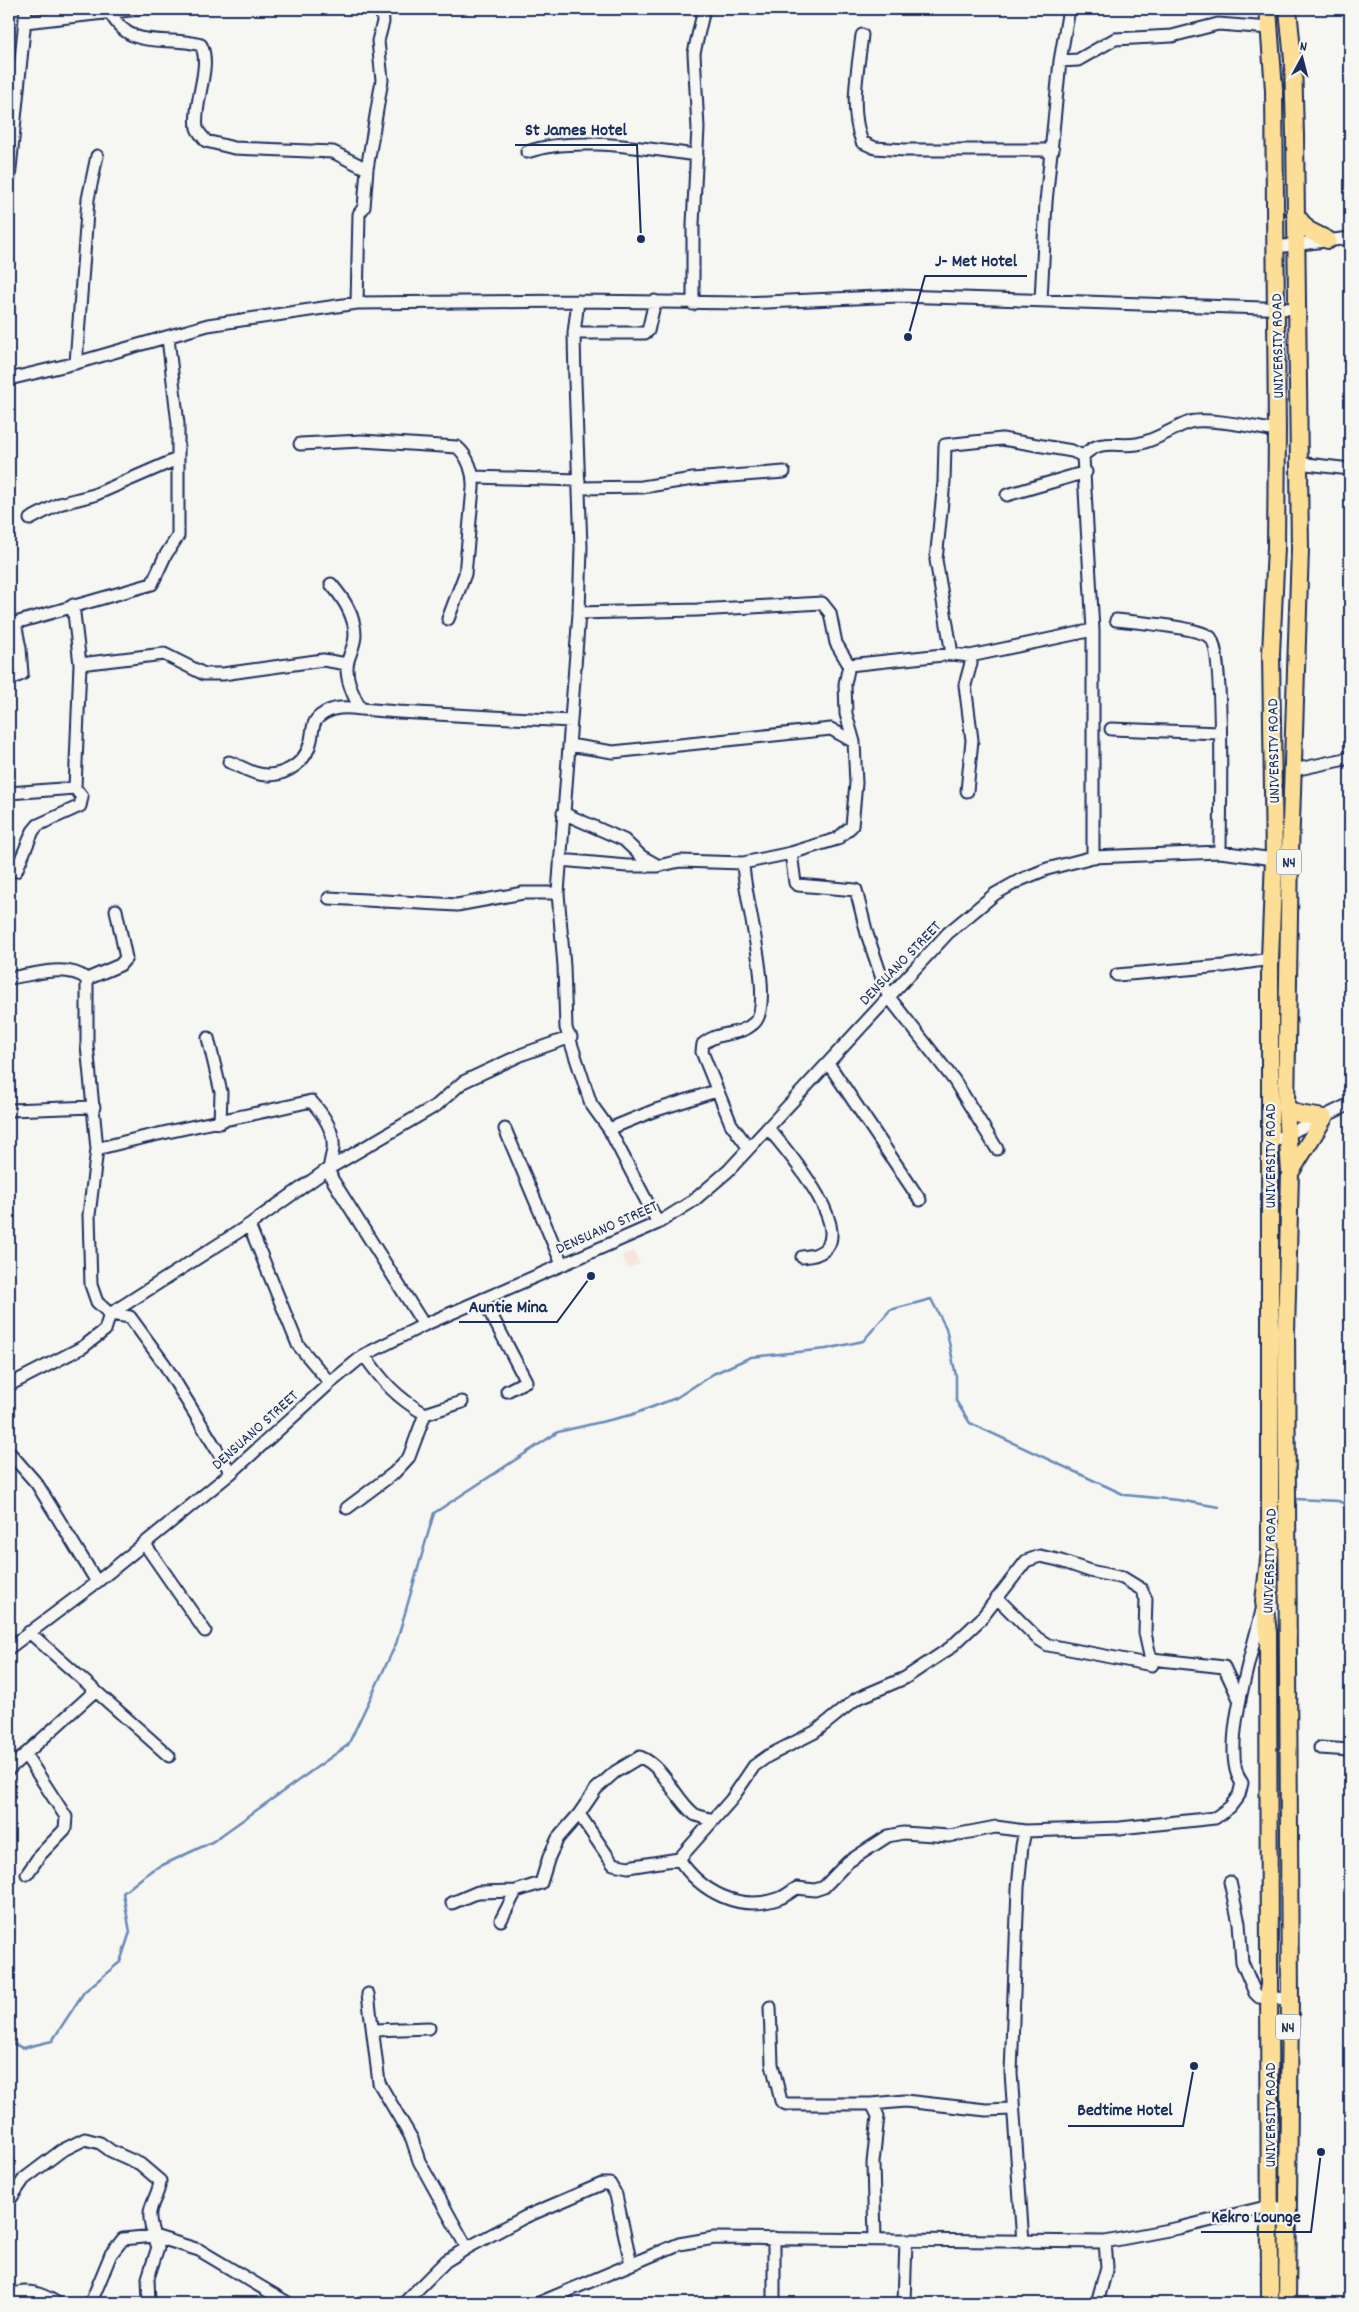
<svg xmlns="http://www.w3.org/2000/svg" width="1359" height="2312" font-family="Dekko,sans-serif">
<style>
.built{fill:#f6e5dd}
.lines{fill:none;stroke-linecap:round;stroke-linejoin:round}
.stream{stroke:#678ab8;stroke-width:2.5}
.minor-casing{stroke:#1b2f5e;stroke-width:15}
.highway-casing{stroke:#1b2f5e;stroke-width:20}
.minor{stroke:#f6f6f2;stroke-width:11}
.highway{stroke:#fcde96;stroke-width:16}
.labels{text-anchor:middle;stroke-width:4.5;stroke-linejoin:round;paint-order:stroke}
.shield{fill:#f6f6f2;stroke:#5d6b8a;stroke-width:1}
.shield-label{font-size:15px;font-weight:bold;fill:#1b2f5e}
.street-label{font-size:16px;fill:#1b2f5e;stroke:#f6f6f2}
.leader{fill:none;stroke:#1b2f5e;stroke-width:2}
.callout-dot{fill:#1b2f5e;stroke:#f6f6f2;stroke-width:2}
.callout-label{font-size:18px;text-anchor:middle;font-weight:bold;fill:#1b2f5e;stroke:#f6f6f2;stroke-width:4.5;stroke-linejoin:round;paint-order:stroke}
</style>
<rect width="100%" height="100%" fill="#f6f6f2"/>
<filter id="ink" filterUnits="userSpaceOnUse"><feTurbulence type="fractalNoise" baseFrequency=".02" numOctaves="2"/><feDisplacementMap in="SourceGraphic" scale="10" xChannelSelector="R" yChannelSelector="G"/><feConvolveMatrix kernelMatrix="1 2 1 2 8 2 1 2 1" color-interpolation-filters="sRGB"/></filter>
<g filter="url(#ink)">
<path class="built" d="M634,1251L640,1264L627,1268L622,1255Z"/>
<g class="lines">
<path class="stream" d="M1295,1499L1338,1501L1350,1506
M9,2042L23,2048L52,2041L84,1992L120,1962L130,1932L123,1893L152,1870L212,1842L348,1745L396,1644L434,1513L558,1432L631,1415L676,1398L713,1374L751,1357L826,1349L863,1341L890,1310L931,1299L946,1328L956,1376V1401L970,1423L1125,1495L1178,1500L1219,1507"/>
<g class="minor-casing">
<path id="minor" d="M110,12C131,53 166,34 201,45C212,66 193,103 197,128C198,132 203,137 206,141L234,148L333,152L367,169
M25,22L139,9
M862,35C858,70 849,108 862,142L875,148L905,150H1053
M1060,61L1078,60L1115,39L1172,36L1218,24L1270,28
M527,152C574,135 647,149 697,155
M9,179L26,9
M1276,247L1350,238
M1041,300L1046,202L1060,61L1069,9
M578,301L574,333L575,381L581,547L579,613L558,893L564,966L566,1028L591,1104L609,1129L658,1223
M357,303L359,214L364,207L367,169L382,80L378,41L383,22L382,9
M693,304V224L698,128L694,53L704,9
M574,333H645L648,331L655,301
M76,363L88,199L97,156
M9,379L76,363L208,325L357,303L578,301L744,303L899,296L1297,309
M300,444L362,441L457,447C468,456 474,473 473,488L465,574L448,619
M1298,463L1350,469
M473,477L579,480
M580,488L642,487L693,479L784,472
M1007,495L1086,472
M30,519L59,504L94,495L177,459
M331,584C343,598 355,615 355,635C355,644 350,653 348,661C344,676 353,696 361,709L398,712L571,721
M1116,620C1135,622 1197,627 1210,637C1225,650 1220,822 1220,852
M9,622L15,623L152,584L165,556L178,536V424L168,338
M1093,630V857
M952,654L936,560L944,482L945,445L1002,439L1072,451L1083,456
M80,664L164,654L204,674H223L323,660L347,664
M849,665L952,654L970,656L1093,630L1083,456C1100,438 1116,447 1137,444C1156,441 1172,428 1190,422C1208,417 1257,428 1277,431
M9,680L22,674L20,648L15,623
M1111,729L1220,733
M569,745L613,752L831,729L854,742
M229,762C238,765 246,770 255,773C279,780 306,766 311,740C313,731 312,722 320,716C333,706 346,707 361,709
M1294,770L1350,758
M967,791L972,740L965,685L971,663L970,656
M9,793L75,788
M563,813L624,840L641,856L657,865
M791,853L795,883L798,885L856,890L867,934L888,996L954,1080L997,1149
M560,860L627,866H658L680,861L743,863L791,853L837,839L852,826L856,783L854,742L846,714L845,684L849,665L836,643L830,613L822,603L697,610L579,613
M743,863C743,894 776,1004 754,1023C739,1037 719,1030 703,1044L702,1052L731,1124L748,1147
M16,871L33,831L38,825L80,806L82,797L75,788L80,664L73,605
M329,898L457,905L523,893H558
M1117,975L1223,966L1270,959
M9,978C34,975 66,963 87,979
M87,979V1045L97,1149L89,1215L91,1285L97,1302L110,1314L130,1317L165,1365L231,1473
M87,979L120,965L126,958L116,910
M208,1038L221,1092L220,1123
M828,1063L920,1200
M9,1110L94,1107
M768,1128C783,1146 863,1237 817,1254C813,1256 807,1256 802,1257
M505,1129L562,1264
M609,1129L653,1111L716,1091
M1269,1143L1350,1104
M97,1149C167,1130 240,1118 311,1101C323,1114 335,1131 333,1149C331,1163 327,1165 332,1179L424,1325
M249,1225L298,1345L330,1383
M483,1299L526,1381L507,1391
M364,1355C383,1382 396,1397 425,1414
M9,1385L83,1347L105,1330L110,1314L249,1225L328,1169L437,1105L463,1082L523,1054L571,1037
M9,1452L37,1484L97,1582
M347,1508L394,1473L409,1457L425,1414L462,1402
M144,1543L205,1631
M29,1632L169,1756
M9,1648L97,1582L231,1473L330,1383L364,1355L424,1325L658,1223L693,1201L728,1171L948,933L995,894L1020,880L1047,869L1093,857L1220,852L1274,859L1281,856
M1152,1659L1224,1667L1240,1701
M1320,1748L1350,1750
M25,1754L66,1817L65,1829L40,1855L27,1874
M9,1769L95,1691
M579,1814L613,1864L628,1867L679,1859L731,1800L754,1766L768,1756L815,1732L856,1699L905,1678L950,1648L981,1619L1026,1561L1040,1556L1058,1560L1090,1571L1123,1578L1141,1589L1146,1599L1145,1633L1152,1665L1048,1645L1037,1638L997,1598
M679,1859C701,1892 740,1913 780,1898C786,1896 791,1891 797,1888L815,1890L824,1887L848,1862L888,1836L903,1833L949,1836L996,1827L1025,1831
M1230,1882L1239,1923L1242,1962L1255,1993L1259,1997L1290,1999
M452,1903L478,1892L516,1891L541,1883L549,1857L558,1838L579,1814L596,1789L615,1772L640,1757C665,1767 674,1798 694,1814C699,1817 707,1818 713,1820
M501,1920L516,1891
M368,1994L379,2083L412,2139L419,2161L467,2248
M770,2007L772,2064L781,2101L786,2104H872L878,2116L873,2163L875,2239
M374,2030L429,2028
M872,2104L905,2101L986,2110L1012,2109
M9,2201L24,2179L61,2151L85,2139L100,2143L111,2151L140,2164L160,2181C159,2192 154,2198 151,2208C147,2219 154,2237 158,2247L148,2278L149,2303
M774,2238V2303
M1023,2242L1011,2073L1018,1888L1022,1846L1025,1831L1120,1828L1215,1818L1230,1807L1239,1795L1242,1783C1218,1753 1254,1647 1262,1610
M9,2296C27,2288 41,2293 57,2303
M88,2303L92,2300L111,2254L123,2239L154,2236L199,2250L288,2303
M404,2303L446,2261L467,2248L525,2217L602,2184H610L616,2195L631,2264
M539,2303L679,2244L714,2238L1105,2242L1179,2228L1270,2206L1288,2210
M904,2303L906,2240
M1097,2303L1107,2267L1105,2242"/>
</g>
<g class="highway-casing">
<path id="highway" d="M1268,9L1274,90L1277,431L1276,547L1271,654L1274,859L1270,959V1552L1264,1601L1268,1632L1270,2303
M1295,214L1308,230L1328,240
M1286,1108L1299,1114L1324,1118L1290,1173
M1287,2303L1290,1999L1286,1332L1290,1173L1286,1108L1290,853L1300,549L1295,135L1293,60L1288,9"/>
</g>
<use href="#minor" class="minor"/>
<use href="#highway" class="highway"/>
</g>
</g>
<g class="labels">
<g class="shield">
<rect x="1276.5" y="849.5" width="25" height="25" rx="4"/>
<rect x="1275.5" y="2014.5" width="25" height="25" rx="4"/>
</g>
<g class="shield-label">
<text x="1289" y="867">N4</text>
<text x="1288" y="2032">N4</text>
</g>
<g class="street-label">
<text transform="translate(1276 346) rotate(-91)" y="6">UNIVERSITY ROAD</text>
<text transform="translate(1272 751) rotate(-91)" y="6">UNIVERSITY ROAD</text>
<text transform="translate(899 962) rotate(-46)" y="6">DENSUANO STREET</text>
<text transform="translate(1269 1156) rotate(-90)" y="6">UNIVERSITY ROAD</text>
<text transform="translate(606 1226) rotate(-24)" y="6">DENSUANO STREET</text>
<text transform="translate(254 1429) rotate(-42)" y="6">DENSUANO STREET</text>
<text transform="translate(1268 1561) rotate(-88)" y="6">UNIVERSITY ROAD</text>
<text transform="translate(1269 2115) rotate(-90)" y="6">UNIVERSITY ROAD</text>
</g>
</g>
<path class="leader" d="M641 239L637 145H515M908 337L925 276H1027M591 1276L557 1322H459M1194 2066L1183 2126H1068M1321 2152L1311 2232H1201"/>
<g class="callout-dot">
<circle cx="641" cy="239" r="5"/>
<circle cx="908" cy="337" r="5"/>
<circle cx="591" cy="1276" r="5"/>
<circle cx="1194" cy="2066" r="5"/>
<circle cx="1321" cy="2152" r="5"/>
</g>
<g class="callout-label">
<text x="576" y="135">St James Hotel</text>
<text x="976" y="266">J- Met Hotel</text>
<text x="508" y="1312">Auntie Mina</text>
<text x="1125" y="2115">Bedtime Hotel</text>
<text x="1256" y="2222">Kekro Lounge</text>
</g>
<rect width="1359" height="2312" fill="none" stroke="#f6f6f2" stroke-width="30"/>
<rect x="15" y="15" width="1329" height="2282" fill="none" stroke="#1b2f5e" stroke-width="2" filter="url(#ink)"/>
<g transform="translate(1302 58) rotate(7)" stroke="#f6f6f2" stroke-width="4" paint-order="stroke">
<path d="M0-4L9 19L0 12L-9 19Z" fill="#1b2f5e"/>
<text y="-8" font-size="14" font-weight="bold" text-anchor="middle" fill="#1b2f5e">N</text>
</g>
</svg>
